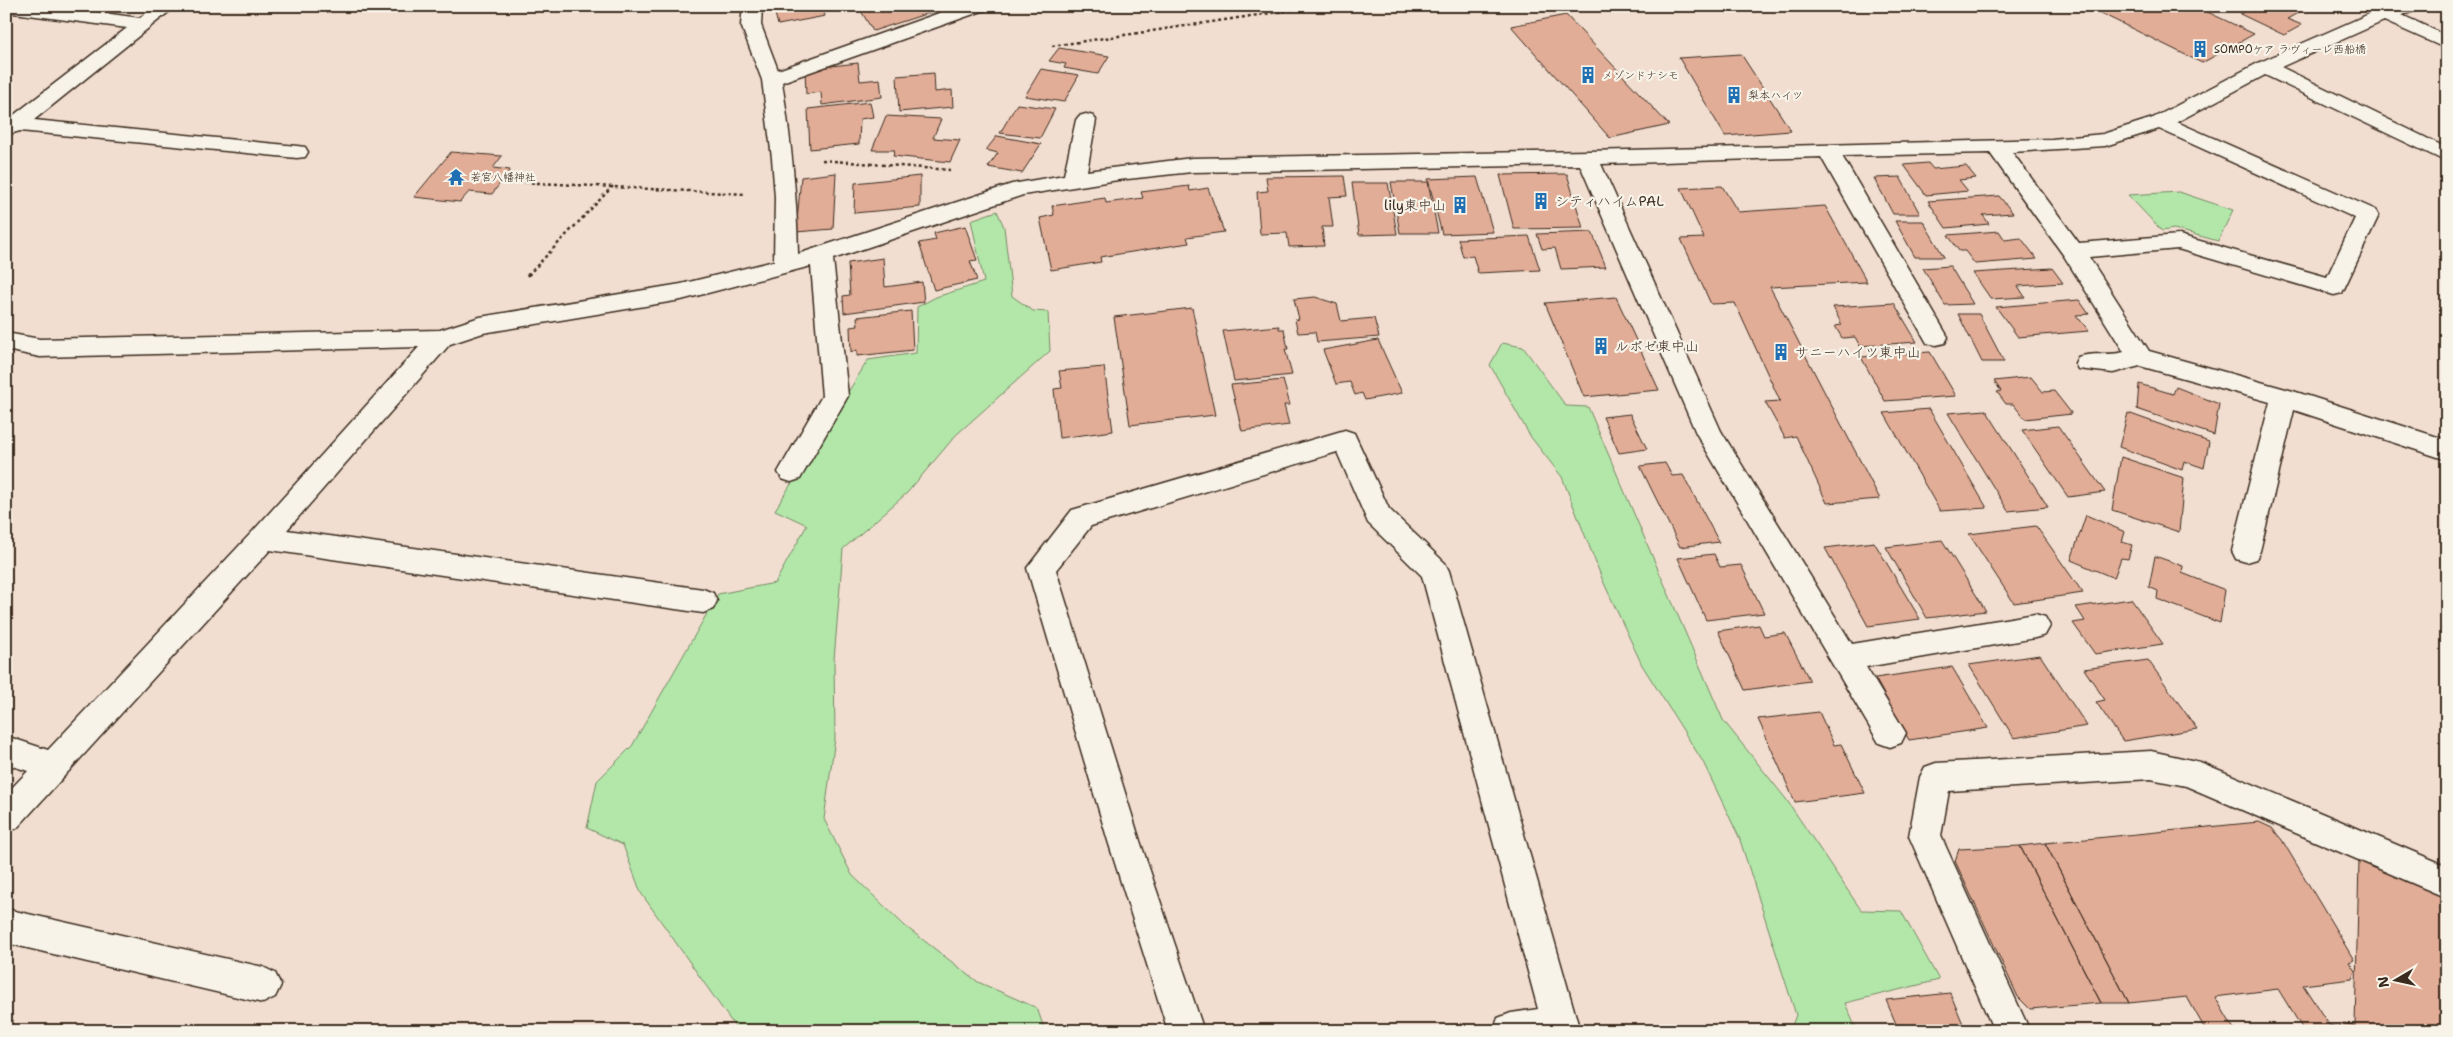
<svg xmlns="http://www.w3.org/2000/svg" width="2453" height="1037" font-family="'Shantell Sans','Klee One',sans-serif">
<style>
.green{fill:#b2e7a9;stroke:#768864}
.building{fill:#e2ad97;stroke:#3b2a1e}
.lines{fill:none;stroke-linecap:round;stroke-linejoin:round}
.minor-casing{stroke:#3b2a1e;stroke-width:3}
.path-far1{stroke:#3b2a1e;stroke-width:2.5;stroke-dasharray:3 3;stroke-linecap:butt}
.path{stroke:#3b2a1e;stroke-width:3;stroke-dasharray:4 4;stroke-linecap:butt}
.minor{fill:#f7f3e8;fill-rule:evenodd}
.labels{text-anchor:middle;stroke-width:4.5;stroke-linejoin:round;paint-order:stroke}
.far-poi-label{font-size:11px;fill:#3b2a1e;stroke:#f7f3e8;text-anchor:start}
.poi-label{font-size:14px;fill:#3b2a1e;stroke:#f7f3e8;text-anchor:start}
</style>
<rect width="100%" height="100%" fill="#f1ded0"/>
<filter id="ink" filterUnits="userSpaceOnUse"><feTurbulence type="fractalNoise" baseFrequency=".02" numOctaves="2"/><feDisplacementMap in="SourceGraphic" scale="10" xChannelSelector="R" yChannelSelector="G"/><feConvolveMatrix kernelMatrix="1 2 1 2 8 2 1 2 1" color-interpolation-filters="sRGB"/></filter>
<g filter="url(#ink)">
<path class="green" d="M2179,192L2233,210L2218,241L2174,229L2162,231L2128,195Z
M997,211L1004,227L1012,296L1033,311L1048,312L1050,351L956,435L907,493L843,549L834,660L835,738L824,819L852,875L905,926L978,982L1037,1008L1045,1031H738L641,893L623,845L587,828L597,781L632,746L718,594L775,583L807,525L775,510L868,360L916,353L917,307L936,297L984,282L971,220Z
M1502,343L1523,347L1566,406L1588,407L1723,720L1786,799L1861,910L1901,911L1939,980L1845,1003L1857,1031H1790L1796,1015L1739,837L1703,762L1642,665L1603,581L1562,477L1530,436L1490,365Z"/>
<path class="building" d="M773,6H822L825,16L778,25Z
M858,6H935L930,8L932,12L873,31Z
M2086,6H2195L2254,34L2202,63Z
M2247,6H2310L2287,19L2302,25L2284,35L2240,14L2251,8Z
M1566,15L1669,125L1610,138L1511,26Z
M1059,48L1109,56L1098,74L1064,68L1066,64L1049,61Z
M1741,54L1791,131L1725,136L1679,58Z
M858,63L860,81L880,79L882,97L822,105L821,92L806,94L805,69Z
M1041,69L1079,75L1064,102L1025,96Z
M934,73L935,92L952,90L953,107L899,112L897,76Z
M870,102L873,117L860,119L859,144L810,149L808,109Z
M1017,104L1055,109L1040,138L1000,133Z
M886,116L941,119L933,138L960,140L950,162L893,156L895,150H872Z
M997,136L1041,144L1022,173L988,167L998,153L986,150Z
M451,152L502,156L493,168L510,170L492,194L469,192L460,202L414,197Z
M1928,163L1933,169L1966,166L1976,178L1959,180L1968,191L1926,195L1904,165Z
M836,173L833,229L796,232L801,177Z
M1567,174L1583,228L1514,229L1500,175Z
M920,176V207L854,213L855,183Z
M1344,176L1347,196L1329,197L1333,227H1322L1324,246L1289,247L1287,233L1260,234L1257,192L1268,191L1266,177Z
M1477,177L1493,232L1442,234L1428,179Z
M1900,177L1920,214H1893L1874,178Z
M1391,182H1428L1438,233H1400Z
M1352,183H1388L1397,234L1359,235Z
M1189,186L1190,191L1208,188L1224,232L1187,237L1189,243L1100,257L1101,262L1051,270L1040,218L1054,215L1052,206L1105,198L1106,203L1143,198L1141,192Z
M1722,186L1738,212L1825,206L1867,282L1770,287L1880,499L1827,503L1796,436L1785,438L1765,402L1780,401L1735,303L1711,304L1681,239L1704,238L1681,188Z
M1999,196L2013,213L1983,215L1989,224L1946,228L1928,201Z
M1895,221H1923L1944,257H1915Z
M965,226L977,260L970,261L977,280L934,290L919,243L936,240L934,233Z
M1999,231L2005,240L2021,238L2037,259L1975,264L1965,251H1959L1948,235Z
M1592,232L1606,267L1561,269L1555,248L1542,249L1537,234Z
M1529,236L1540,270L1478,273L1473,256L1463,257L1458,239Z
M883,258L885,287L922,282L924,302L844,313L843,296L850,295L848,263Z
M1950,266L1973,304L1945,305L1923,268Z
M2052,268L2063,283L2018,286L2025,297L1991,299L1973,273Z
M1315,297L1337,304L1341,321L1374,318L1379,337L1317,342L1315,332L1298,333L1295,320L1299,319L1294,299Z
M1616,297L1659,390L1584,397L1545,303Z
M2079,300L2089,314L2076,315L2089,331L2018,337L1996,307Z
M1894,303L1917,342L1860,346L1855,337L1842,338L1835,326L1842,325L1833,307Z
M1192,308L1215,415L1130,425L1114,317Z
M911,311L913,350L857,356V350L851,352L850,327L858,326L857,317Z
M1958,314H1979L2004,362H1982Z
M1279,326V329H1284L1288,349H1285L1292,375L1234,381L1223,331Z
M1378,340L1402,393L1365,400L1362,393L1355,395L1350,382L1336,384L1323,350Z
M1930,352L1956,396L1885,401L1861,357Z
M1104,367L1113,431L1059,438L1054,389L1062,388L1059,371Z
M2031,377L2043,392L2054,391L2072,414L2025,419L2013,404H2006L1997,392L2001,391L1994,381Z
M1283,380L1290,405H1284L1289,425L1242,431L1231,385Z
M2139,384L2173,394L2176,387L2219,404L2214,435L2137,409Z
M1929,409L1987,508L1940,511L1884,413Z
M1986,410L2048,507L2008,511L1948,413Z
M2128,413L2209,442L2204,468L2184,461L2182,470L2119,447Z
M1630,414L1647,449L1619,453L1603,417Z
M2058,426L2105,492L2068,497L2022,430Z
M2121,457L2184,478L2179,532L2112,510Z
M1665,463L1672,476L1683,475L1719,542L1680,547L1640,466Z
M2086,515L2125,532L2122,542L2132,545L2128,559L2121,558L2114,578L2071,560Z
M2036,526L2083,593L2014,603L1969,534Z
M1942,540L1986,611L1927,618L1886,547Z
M1874,542L1920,619L1868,626L1825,548Z
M1714,554L1720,567L1741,565L1764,613L1706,620L1678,558Z
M2155,556L2183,566L2182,573L2225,590L2220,623L2157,599L2158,591L2149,587Z
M2131,599L2163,644L2095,654L2073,623L2085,621L2076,607Z
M1759,625L1764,636L1785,633L1810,681L1745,690L1718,631Z
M2040,655L2087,726L2014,738L1969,665Z
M2148,660L2197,729L2123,741L2096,702L2105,700L2084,669Z
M1952,667L1988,728L1909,740L1875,678Z
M1819,712L1834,745L1841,744L1865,793L1795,802L1758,719Z
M2259,822L2272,828L2282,840L2354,960L2349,962L2355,971L2352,979L2303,985L2329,1025L2337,1027L2344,1023L2355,1026L2359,861L2447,897V1031H2304L2278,989L2215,997L2235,1031H2206L2187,997L2129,1003L2045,843Z
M2045,843L2129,1003H2101L2020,846Z
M2020,846L2101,1003L2030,1009L2018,997L1955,861L1959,849Z
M1950,993L1966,1031H1899L1886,1000Z"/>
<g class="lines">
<g class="minor-casing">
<path id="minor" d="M6,6H52L140,18L155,6H176L34,120L297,146L305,147L308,152L305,157L297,158L20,131L6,135V121L127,28L6,12Z
M743,6H762L761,25L778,70L959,6H987L985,10L782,82C791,140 797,196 798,254L1012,184L1064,175L1076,120L1079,116L1086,114L1093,116L1096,120L1087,171L1192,158L1588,151L2052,139L2103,134L2153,118L2258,63L2369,14L2366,10L2369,6H2420L2418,10L2402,15L2447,36V49L2384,21L2281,67L2447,148V162L2265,75L2177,122L2376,210L2379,215L2342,293L2334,295L2178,249L2089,257L2149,351L2293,391L2447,440V460L2294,410L2260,551L2256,559L2246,562L2236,559L2232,551L2270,402L2140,366L2113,373L2078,369L2075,363L2078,357C2093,352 2109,356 2124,352L2064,256L1990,153L1842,156L1948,337L1945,343L1936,345L1927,343L1821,157L1601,164L1721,431L1852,644L2035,614L2045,617L2050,626L2045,635L2035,638L1866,667L1906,733L1901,743L1890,747L1879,743L1696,433L1580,165L1192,172L1118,180L1023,195L833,259L848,396L800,479L791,482L782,479L778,472L822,396L811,266L681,300L483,333L450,344L287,530L703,589L713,593L717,601L713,609L703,613L270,550L17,828L6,832V794L28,771L6,764V736L48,750L254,530L419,347L40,357L6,350V333L40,339L440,330L480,317L681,284L774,261L775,197L772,158L762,80L741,25ZM2159,129L2355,218L2327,277L2179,235L2079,243L2012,152L2105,146Z
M1345,430L1354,433L1389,509L1445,563L1449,571L1580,1031H1493L1498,1018L1511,1013L1538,1009L1422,576L1368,523L1337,452L1091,526L1056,570L1140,841L1204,1031H1168L1108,841L1027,568L1072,510Z
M2151,751L2200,762L2447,866V898L2186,786L2151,779L1949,791L1941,836L2030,1031H1994L1909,836L1920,777L1925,767L1936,763Z
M6,909L263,967L275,973L281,985L275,997L263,1003L6,943Z"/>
</g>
<path class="path-far1" d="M1052,46L1311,7
M822,160L950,170
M501,181L745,194
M528,275L613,186"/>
<path class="path" d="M527,276L530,273"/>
<use href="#minor" class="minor"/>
</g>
</g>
<defs>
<g id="building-bare" transform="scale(1.35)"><path d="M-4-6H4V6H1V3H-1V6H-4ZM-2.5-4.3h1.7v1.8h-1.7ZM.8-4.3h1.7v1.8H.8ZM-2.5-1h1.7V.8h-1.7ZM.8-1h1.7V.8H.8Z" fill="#1f6fb2" stroke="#f7f3e8" stroke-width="2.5" paint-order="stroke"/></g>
<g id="temple-bare" transform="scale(1.35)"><path d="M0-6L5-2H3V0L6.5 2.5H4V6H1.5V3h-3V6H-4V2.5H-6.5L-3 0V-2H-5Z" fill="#1f6fb2" stroke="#f7f3e8" stroke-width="2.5" paint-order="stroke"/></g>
</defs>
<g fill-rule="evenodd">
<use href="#building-bare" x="2200" y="49"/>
<use href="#building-bare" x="1588" y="75"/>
<use href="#building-bare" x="1734" y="95"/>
<use href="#temple-bare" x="456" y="177"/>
<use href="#building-bare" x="1541" y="201"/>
<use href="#building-bare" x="1460" y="205"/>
<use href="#building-bare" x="1601" y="346"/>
<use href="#building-bare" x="1781" y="352"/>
</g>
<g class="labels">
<g class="far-poi-label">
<text x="2214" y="53">SOMPOケア ラヴィーレ西船橋</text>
<text x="1602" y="79">メゾンドナシモ</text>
<text x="1748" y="99">梨本ハイツ</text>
<text x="470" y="181">若宮八幡神社</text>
</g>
<g class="poi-label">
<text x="1555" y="206">シティハイムPAL</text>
<text x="1446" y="210" text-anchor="end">lily東中山</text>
<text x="1615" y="351">ルポゼ東中山</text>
<text x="1795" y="357">サニーハイツ東中山</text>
</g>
</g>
<rect width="2453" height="1037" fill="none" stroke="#f7f3e8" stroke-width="25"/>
<rect x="12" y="12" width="2428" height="1012" fill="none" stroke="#3b2a1e" stroke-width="2" filter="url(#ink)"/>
<g transform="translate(2396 980) rotate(261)" stroke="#f7f3e8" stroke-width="4" paint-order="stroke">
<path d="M0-4L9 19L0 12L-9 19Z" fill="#3b2a1e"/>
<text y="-8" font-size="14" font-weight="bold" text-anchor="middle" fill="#3b2a1e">N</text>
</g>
</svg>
